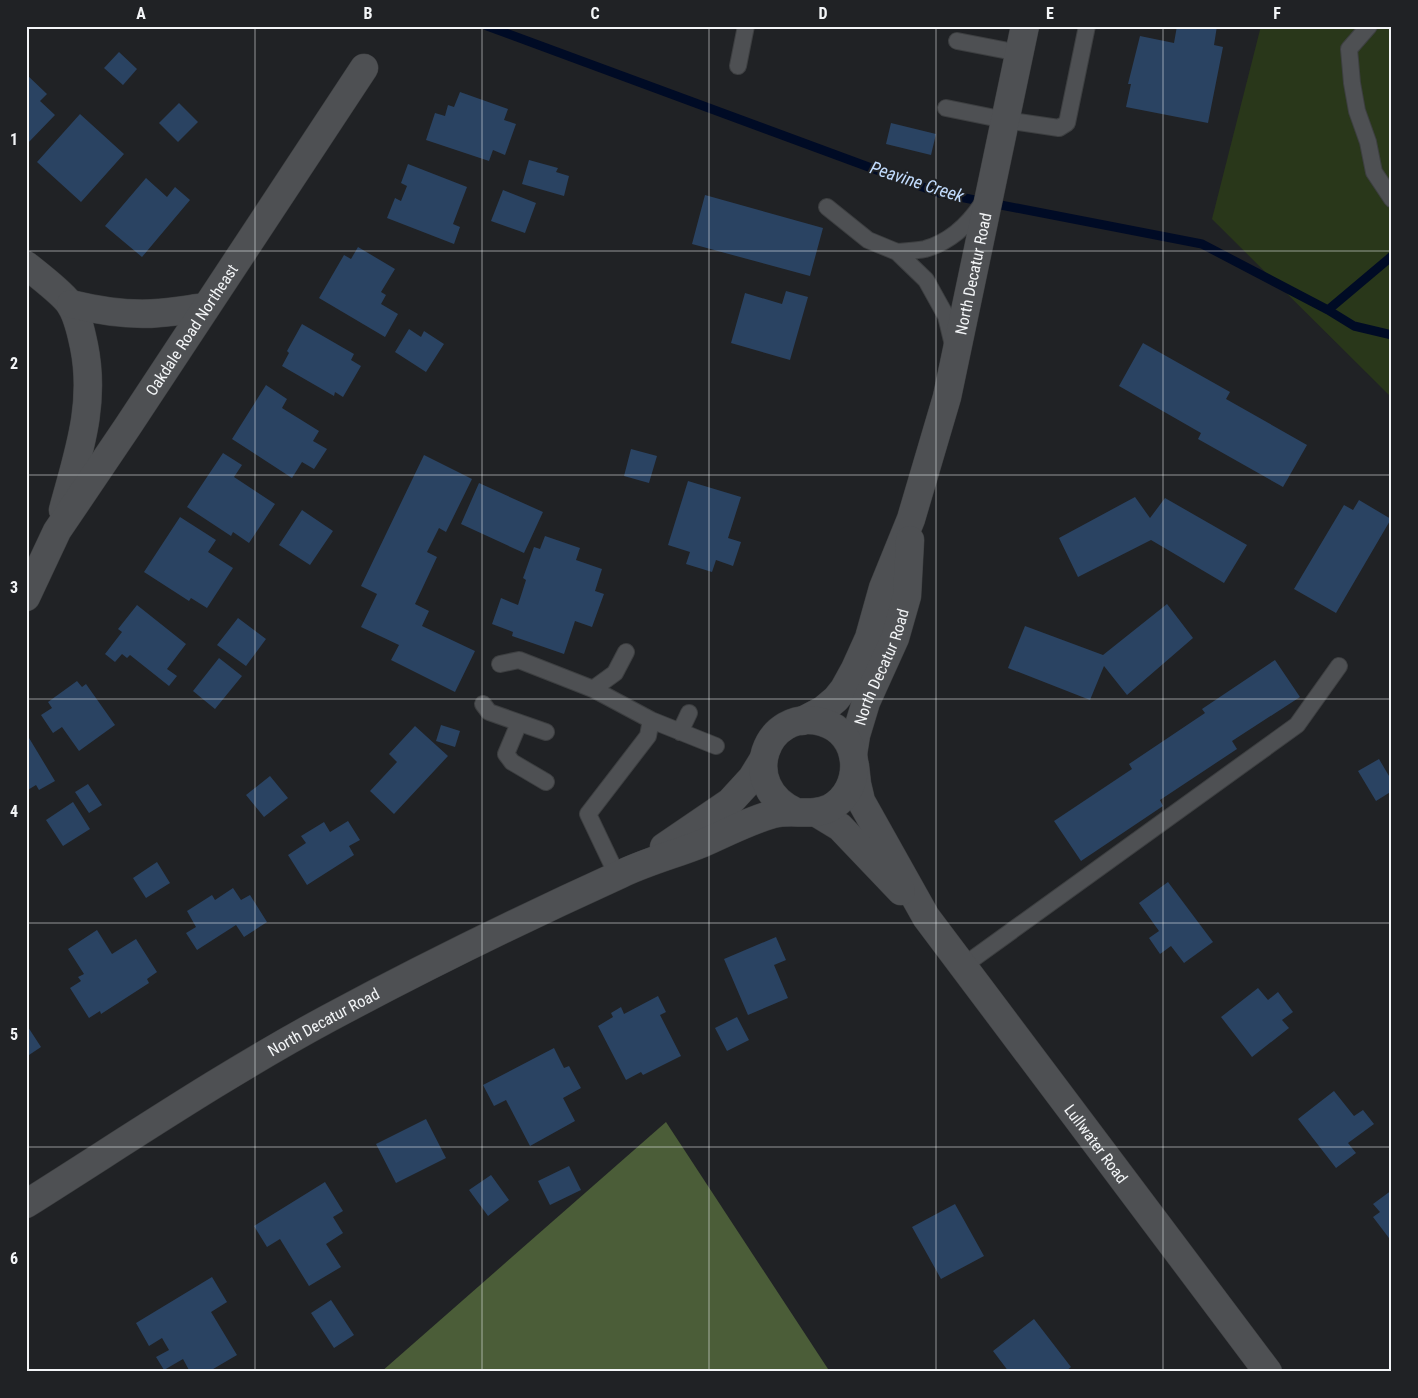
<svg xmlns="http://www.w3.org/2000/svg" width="1418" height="1398" font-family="'Roboto Condensed',sans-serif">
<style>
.green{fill:#29371a}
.forest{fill:#4b5d38}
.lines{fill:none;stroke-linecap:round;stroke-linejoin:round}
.stream{stroke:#000b25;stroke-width:9}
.building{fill:#2a4362}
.lane-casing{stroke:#3d3f41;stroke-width:18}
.street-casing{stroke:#3d3f41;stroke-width:29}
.secondary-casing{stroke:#3d3f41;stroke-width:29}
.lane{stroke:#4e5053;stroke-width:16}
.street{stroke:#4e5053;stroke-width:28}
.secondary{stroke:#4e5053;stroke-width:28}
.grid{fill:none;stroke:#f3f5f7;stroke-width:1;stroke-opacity:0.55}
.labels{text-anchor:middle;stroke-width:4;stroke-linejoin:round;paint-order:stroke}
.street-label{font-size:16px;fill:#f3f5f7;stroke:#202225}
.water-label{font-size:18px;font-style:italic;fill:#c2dcfe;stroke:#202225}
.neatline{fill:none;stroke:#f3f5f7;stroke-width:2}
.grid-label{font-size:16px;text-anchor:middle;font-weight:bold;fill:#f3f5f7}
</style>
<rect width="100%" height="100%" fill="#202225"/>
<path class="green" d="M1261,26H1392V398L1212,219Z"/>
<path class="forest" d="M666,1122L830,1372H381Z"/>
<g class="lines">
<path class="stream" d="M487,26L939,193L1202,244L1328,310L1354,326L1392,335
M1328,310L1392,256"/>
</g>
<path class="building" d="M1177,26H1217L1214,45L1223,47L1208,123L1126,107L1131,84H1128L1140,36L1174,43Z
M119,52L137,69L123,85L104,68Z
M26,74L47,94L40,101L55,115L26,145Z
M460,92L508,109L504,120L516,124L505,155L493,150L489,161L426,140L435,113L445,116L448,105L454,107Z
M179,103L198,122L178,142L159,123Z
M80,114L124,154L81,202L37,162Z
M891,123L936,134L931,155L886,144Z
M529,160L558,168L556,172L569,176L564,196L522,184Z
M408,164L467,187L453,224L460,227L454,244L387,218L395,198L401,201L407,186L401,183Z
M146,178L167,197L175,187L190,200L142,257L105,226Z
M503,190L536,203L525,233L491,221Z
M705,195L823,228L810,276L692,244Z
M358,247L395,269L381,292L386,295L381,304L398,314L385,337L319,298L344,255L351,259Z
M786,291L808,297L790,360L731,343L745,293L782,304Z
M302,324L354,354L351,360L361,366L343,397L335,392L334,396L282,366L289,353L287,351Z
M409,329L421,337L424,331L444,344L426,372L395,352Z
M1143,343L1230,392L1226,399L1307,445L1283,487L1198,439L1201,433L1119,386Z
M266,385L287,399L282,408L319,431L313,441L327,449L314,469L302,462L292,478L232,439Z
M631,449L657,456L649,483L624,476Z
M223,453L242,465L234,477L275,504L249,543L233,532L231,536L187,507Z
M424,455L472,479L446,532L439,528L427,552L437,557L415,604L429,611L422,626L475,651L455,692L391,660L399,645L361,627L377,594L361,586Z
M688,481L741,497L728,538L741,542L733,566L716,560L712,572L686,564L690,552L668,545Z
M479,483L543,512L524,553L461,524Z
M1135,497L1150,518L1165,498L1247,545L1224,583L1151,540L1078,577L1059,538Z
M1359,500L1391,519L1336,613L1294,589L1344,505L1353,510Z
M302,510L333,531L310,565L279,545Z
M180,517L216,540L208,552L233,568L207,608L191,598L189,601L144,572Z
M545,536L580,548L576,560L602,569L595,591L604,594L592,627L575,621L564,654L512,636L513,632L492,624L501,598L518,605L526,580L523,578L534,547L540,549Z
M1167,604L1193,638L1127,695L1104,666L1090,700L1008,668L1025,626L1103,655Z
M137,605L186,644L167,669L177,676L169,686L130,655L127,658L122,654L115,662L105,654L122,632L118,629Z
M238,618L266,639L246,666L217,645Z
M219,658L242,676L215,709L193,691Z
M1275,660L1300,697L1232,741L1237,749L1160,800L1163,806L1081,861L1054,821L1132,769L1129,764L1205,713L1202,709Z
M77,681L82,687L86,684L115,725L79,751L62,727L53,733L41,715L52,708L48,702Z
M441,725L460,731L455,747L436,741Z
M415,726L448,756L394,814L370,791L397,762L389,754Z
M26,733L55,781L39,790L36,785L26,791Z
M1379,759L1392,781V791L1376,801L1358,771Z
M270,776L288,798L264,817L246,795Z
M88,784L102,805L89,813L75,792Z
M73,802L90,829L63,846L46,820Z
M348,821L360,840L349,846L354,855L307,885L288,855L306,843L301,836L324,822L330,832Z
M157,862L170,883L146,898L133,878Z
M1168,882L1213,942L1184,963L1171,946L1160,954L1149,938L1159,931L1139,903Z
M233,888L241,900L250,895L267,922L244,937L236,925L197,950L186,933L196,927L187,911L212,895L215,900Z
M97,930L112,954L136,939L157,972L147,979L149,983L101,1014L100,1011L89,1018L70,988L81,981L78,977L84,974L68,949Z
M776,937L786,960L774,965L788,998L748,1015L724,959Z
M1258,988L1268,1000L1278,992L1293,1012L1282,1020L1289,1028L1252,1057L1221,1017Z
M658,996L666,1012L660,1015L681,1056L643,1075L641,1072L626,1080L598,1026L613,1017L611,1013L621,1007L624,1014Z
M737,1017L749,1040L727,1051L715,1028Z
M26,1024L41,1047L26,1057Z
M554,1048L564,1068L569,1066L581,1088L563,1098L575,1121L530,1146L506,1100L494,1106L483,1085Z
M1334,1091L1354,1116L1363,1110L1374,1124L1348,1143L1356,1153L1336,1168L1298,1119Z
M426,1119L446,1158L396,1183L376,1144Z
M569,1166L581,1190L550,1205L538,1181Z
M491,1175L509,1200L488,1216L469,1190Z
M325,1182L343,1211L333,1217L343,1233L326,1244L341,1267L309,1286L280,1239L267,1247L254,1226Z
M1392,1190V1242L1373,1217L1380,1212L1373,1204Z
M955,1204L984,1256L941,1279L912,1227Z
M212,1277L227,1302L211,1312L237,1355L208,1372H190L183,1359L164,1370L156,1357L169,1350L162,1338L149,1346L136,1323Z
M331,1300L354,1335L334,1348L311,1313Z
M1034,1319L1071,1367L1065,1372H1009L993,1351Z"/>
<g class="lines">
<g class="lane-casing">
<path id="lane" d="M1369,26L1349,49L1352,83L1357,111L1368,142L1374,172L1392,199
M957,41L1019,53
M738,66L746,26
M946,108L1005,120L1059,128L1067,123L1087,26
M827,207L868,240L897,252L926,280L946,316L953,345
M897,252C906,251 916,251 925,249C950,242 968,225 982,204
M500,664L519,660L593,689L651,720L716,746
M593,689L615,673L626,652
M483,704L489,712L546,732
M519,723L506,754L512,762L546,782
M680,732L689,713
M617,875L588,814L648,736L651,720
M963,966L1297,725L1339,666"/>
</g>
<g class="street-casing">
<g id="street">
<path d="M26,265C36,273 66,296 71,306C78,317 81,332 84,346C96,405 78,454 63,510"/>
<path d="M71,304C100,311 129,316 159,313C175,312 190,309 206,307"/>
<path id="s1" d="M26,597L57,531L128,426L364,68"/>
<path id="s2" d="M855,766L857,784L861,801L926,917L1268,1372"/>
<path d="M817,813L840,827L901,891"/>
</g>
</g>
<g class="secondary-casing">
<g id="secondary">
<path id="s3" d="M802,721L823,710L836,699L844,689L855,669L869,638L883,588L911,519L947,397L1025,26"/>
<path id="s4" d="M853,754L856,735L866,702L895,638L907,596L910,540"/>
<path d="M664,847L730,802L752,778L763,760"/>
<path id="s5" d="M26,1204C126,1141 225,1074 329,1018C424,967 522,919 621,874C648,861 676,854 703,843C726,833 748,821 773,814C792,809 812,817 830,808C865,789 862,733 822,722C765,707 737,786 796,812"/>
</g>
</g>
<use href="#lane" class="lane"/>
<use href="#street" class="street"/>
<use href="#secondary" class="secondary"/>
</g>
<path class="grid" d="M255,26V1372M482,26V1372M709,26V1372M936,26V1372M1163,26V1372M26,251H1392M26,475H1392M26,699H1392M26,923H1392M26,1147H1392"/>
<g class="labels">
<g class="street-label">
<text dy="6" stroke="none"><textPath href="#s3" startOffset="490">North Decatur Road</textPath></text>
<text dy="6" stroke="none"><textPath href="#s1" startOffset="315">Oakdale Road Northeast</textPath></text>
<text dy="6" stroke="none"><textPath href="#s4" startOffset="92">North Decatur Road</textPath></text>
<text dy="6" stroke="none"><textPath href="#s5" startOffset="349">North Decatur Road</textPath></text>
<text dy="6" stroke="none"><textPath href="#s2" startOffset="452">Lullwater Road</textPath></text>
</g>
<g class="water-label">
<text transform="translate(917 182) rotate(18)" y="6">Peavine Creek</text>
</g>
</g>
<rect width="1418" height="1398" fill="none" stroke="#202225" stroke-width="55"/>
<rect x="28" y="28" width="1362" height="1342" class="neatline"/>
<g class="grid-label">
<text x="141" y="19">A</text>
<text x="368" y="19">B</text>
<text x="595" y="19">C</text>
<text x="823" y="19">D</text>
<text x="1050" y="19">E</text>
<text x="1277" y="19">F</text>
<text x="14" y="145">1</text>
<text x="14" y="369">2</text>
<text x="14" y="593">3</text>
<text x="14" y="817">4</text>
<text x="14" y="1040">5</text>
<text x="14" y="1264">6</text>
</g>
</svg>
